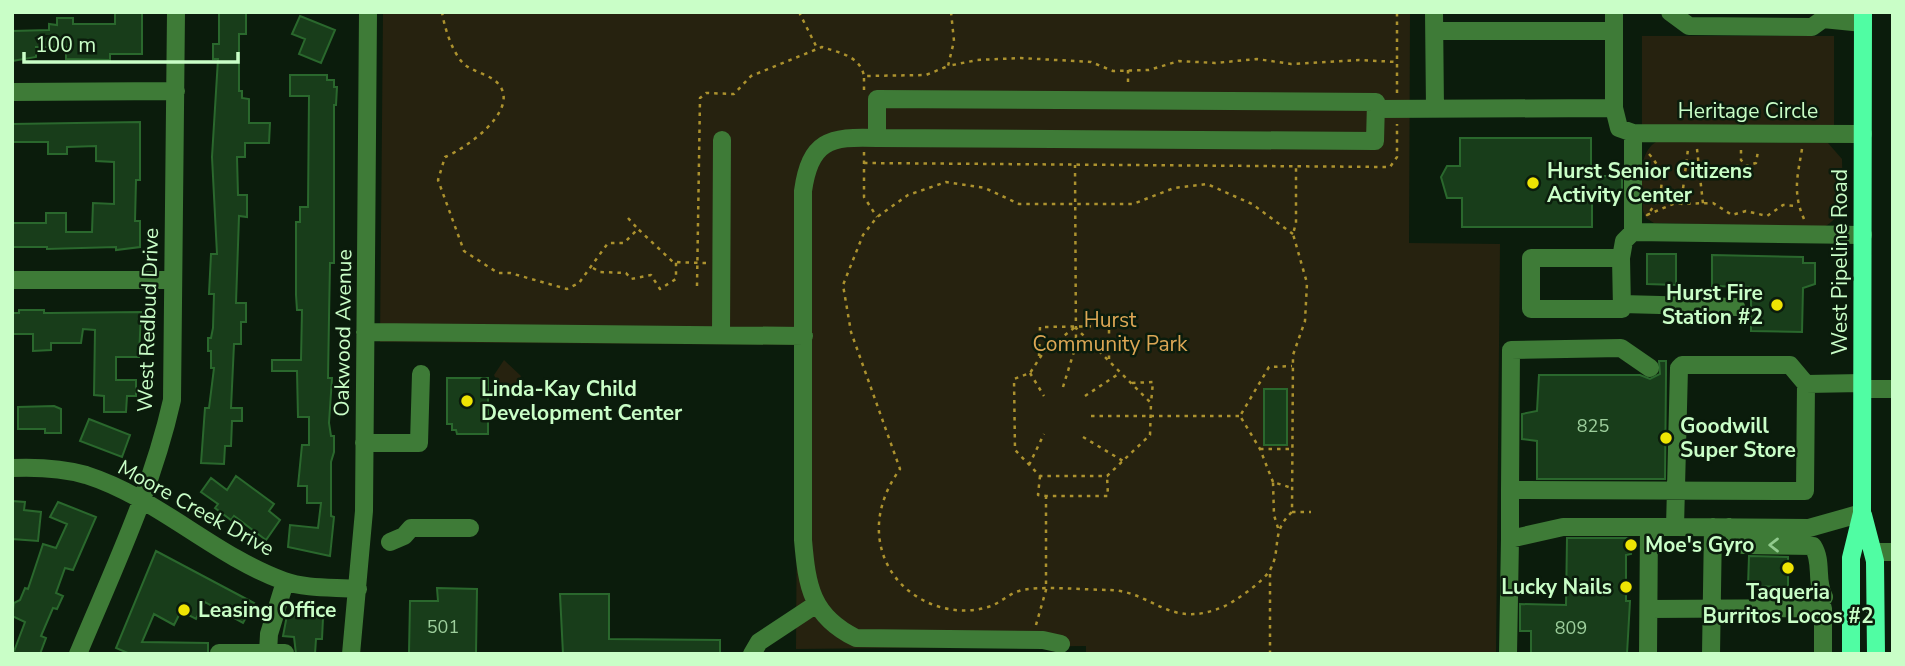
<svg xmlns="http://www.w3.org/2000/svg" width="1905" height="666" font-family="'Nunito Sans',sans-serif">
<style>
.green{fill:#26220f}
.building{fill:#183d1a;stroke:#2a682d;stroke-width:2}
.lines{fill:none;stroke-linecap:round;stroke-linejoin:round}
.path{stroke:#ac922e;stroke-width:2.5;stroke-dasharray:3.5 5;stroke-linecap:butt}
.minor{stroke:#3e7b37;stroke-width:18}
.major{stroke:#50fda3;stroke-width:18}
.oneway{stroke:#91ca8d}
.poi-dot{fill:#efe403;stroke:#0b1c0c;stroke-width:2.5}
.labels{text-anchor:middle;stroke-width:5;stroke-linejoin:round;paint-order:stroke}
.number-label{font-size:18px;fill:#9dce9c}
.street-label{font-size:21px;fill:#c9fec7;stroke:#0b1c0c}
.poi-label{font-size:21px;font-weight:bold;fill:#c9fec7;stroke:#0b1c0c;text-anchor:start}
.park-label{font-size:21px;fill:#dca755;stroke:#0b1c0c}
</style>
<rect width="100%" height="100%" fill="#0b1c0c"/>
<path class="green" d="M383,12H1410L1409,243L1500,244L1496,654H1086V646L796,649L798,345L380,342Z
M1642,36H1834V125H1642Z
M1658,141L1828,143L1842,159C1842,184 1850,213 1824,227L1654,223L1646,218L1643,211C1643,189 1635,152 1658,141Z
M504,360L521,376L513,392L499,385L494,375Z"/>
<path class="building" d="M115,12H142V54H110V60L66,59V47H36V57L12,61V31L49,30V24L57,25V18H73V24H115Z
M219,12H246V34H239V91H242V98L249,99V123H270L269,143H245V157H237L238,195H247V217L239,216L236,303H246V322H241V344H234L231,408H242V421H232L231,446H225L224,464L201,463L205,408H209L214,368H211V351H208V338H211L213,328L214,294H209L211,254H217L212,157L218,59H213V44H219Z
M300,16L335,30L321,63L299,54L305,39L292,34Z
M290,75H327V80H334V87H337L336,105H334V263H330L329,318L328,378H332L329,423L331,436H334V452L331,462V516L334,517L330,556L288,547L290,525L318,528L321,503H307V486H298L302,445H309V417H298L297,371H272V360H301L302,310H297L296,295V222H300V207H308L309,96H290Z
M140,122V180H136L135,221H140V247L116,250V247L47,249V247H12V223H46V213H66V232H92L93,203L114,204V162L96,161V146L67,147V154H48V142H12V124Z
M1460,138H1591V176H1622V193H1592V227H1462V198H1447L1441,177L1447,166H1460Z
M1647,254H1676V285L1647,284Z
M1712,255L1803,257V263H1815V284L1803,288L1802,332L1751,331V287L1712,286Z
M19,310H44V313H50L141,312L139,357H116V380H136V396H127L126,412H104V396L94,395L95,330L83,329L81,343H51V350L33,351V334H12V313H19Z
M1659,361H1666V375L1665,479H1537V441L1522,439V414L1537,411L1539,375H1640L1650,379L1660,374Z
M447,378H488V434H457L456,430H452V424H447Z
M1264,389H1287V445H1264Z
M54,406L61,409V433H45V429H18V407Z
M89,419L130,435L122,457L80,441Z
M236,476L274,504L269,511L280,520L266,540L234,516L231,520L215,508L218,504L201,492L211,478L227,490Z
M12,501L25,502L24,510L41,512L38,541L12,539Z
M58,502L96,517L73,570L65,568L56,593L63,596L57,609L53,608L41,636L46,638L40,654H13L25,622L12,616L14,603L20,600L25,588L28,589L43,544L56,548L67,524L50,517Z
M1567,538H1631V554L1626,555V601H1630L1627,654H1531V631H1520V604L1566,605Z
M156,551L254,603L243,623L205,602L196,619L181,611L174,625L154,614L142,642L208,643V654H130L116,648Z
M1749,556L1788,557V587L1748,586Z
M437,588L477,589L476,653H409L410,601H438Z
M560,594H609V639L720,640V654H563Z
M287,615L323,618L322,639H316L315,654H296L294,637L283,636Z"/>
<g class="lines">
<path class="path" d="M442,12C444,26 452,52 463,63C473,73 492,74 500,86C518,112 465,149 445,157L438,180L464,251L498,273H510L567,289L579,283L608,243H624L638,229L673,262L706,263
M799,12L817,48
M951,12L954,41L948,66L977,60L1021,58L1091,62L1113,71L1149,70L1179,61L1215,63L1257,59L1291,64L1359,60L1397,62
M1128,70V84
M864,90V76
M1397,93V12
M1697,149L1703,204
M1802,149C1798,174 1792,192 1804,219
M1741,150V160L1746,166L1756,163L1758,151
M864,152V197L877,217
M1649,154C1668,175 1664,195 1647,215L1673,204L1713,203L1732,215L1746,211L1767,216L1783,205L1798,206
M864,163L1390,167L1397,157V124
M1649,178L1660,170
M1681,205L1688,149
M628,218L638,229
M1293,234L1252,204L1207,184L1174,188L1133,204H1019L985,188L946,182L908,195L877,217L863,235L843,285L851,332L900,469C882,494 873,524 883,554C897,597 948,621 991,606C1001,602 1009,594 1019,591C1035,585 1089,590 1109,590C1154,591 1169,631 1225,606C1237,600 1264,581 1270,570C1282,549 1270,532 1292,512L1293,355L1305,321L1307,283L1293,234L1296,223V167
M593,268L600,272L626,273L631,279L651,275L660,289L676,279V262
M697,286L700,98L706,93L734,94L751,76L822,47C840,53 860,56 864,76L926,75L948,66
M1075,327L1151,403L1150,435L1107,476H1040L1015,450L1014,379L1030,373L1043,353Z
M1039,356L1040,327L1109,326V361
M1030,373L1044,396
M1132,383L1153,382L1151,403
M1063,387L1076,345L1075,165
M1085,396L1120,373
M1091,416H1240
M1083,437L1123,461
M1260,449H1292
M1029,465L1044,434
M1040,476L1038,495L1046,496H1108L1107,476
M1273,482L1260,449L1240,416L1269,367L1292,366
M1292,512H1311
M1278,528L1274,515L1273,482L1292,488
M1036,625L1046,590V496
M1270,654V570"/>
<path class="minor" d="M1434,12L1435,109
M1614,12V108
M1670,12L1689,26L1812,27L1823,19L1863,23
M1435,31H1614
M12,92L176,91
M1376,109L1614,108L1619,128L1633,133L1863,134
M877,138V99L1376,102L1375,141L877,138C829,136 810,141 803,191V540C807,586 811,616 856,638L1043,640L1061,644
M1633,232V133
M1621,258L1622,309H1531V258H1621L1624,241L1633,232L1863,235
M12,280H173
M1622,304L1736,307
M365,332L804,336
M721,335L722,140
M1862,389H1893
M364,443H419L421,374
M12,468C37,467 62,468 86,475C158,498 213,555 284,581C306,589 334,587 358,589
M1510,490L1511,350L1621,348L1650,368
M1862,513L1809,528L1675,527L1679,368L1682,365H1790L1806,384L1862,383
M1729,527L1743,545L1813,546C1823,562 1815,581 1824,597
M1510,539V490L1805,491L1806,384
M390,542L404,536L411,528H470
M1873,552H1893
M1649,609L1823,608V654
M219,653H285
M268,653L269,634L285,582
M78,654C113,570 152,489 172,400L176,12
M351,654L364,511L368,12
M752,654L759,642L815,605
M1508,654L1510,539L1563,527H1649
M1648,654L1649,527H1675
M1711,654L1713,527"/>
<path class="major" d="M1863,515L1875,561L1876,654
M1851,654V558L1862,513L1863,12"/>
</g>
<defs><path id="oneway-chevron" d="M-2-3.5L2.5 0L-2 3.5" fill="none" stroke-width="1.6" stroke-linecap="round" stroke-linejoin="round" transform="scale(1.75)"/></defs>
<use class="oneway" href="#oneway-chevron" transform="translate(1774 545) rotate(-180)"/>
<g class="poi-dot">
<circle cx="1533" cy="183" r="7"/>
<circle cx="1777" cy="305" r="7"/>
<circle cx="467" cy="401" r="7"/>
<circle cx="1666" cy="438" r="7"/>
<circle cx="1631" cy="545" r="7"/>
<circle cx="1788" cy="568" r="7"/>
<circle cx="1626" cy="587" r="7"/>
<circle cx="184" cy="610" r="7"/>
</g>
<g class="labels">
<g class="number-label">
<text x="1593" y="432">825</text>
<text x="443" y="633">501</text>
<text x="1571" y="634">809</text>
</g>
<g class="street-label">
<text x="1748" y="118">Heritage Circle</text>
<text transform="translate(1840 262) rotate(-90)" y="7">West Pipeline Road</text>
<text transform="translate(148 320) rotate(-88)" y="7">West Redbud Drive</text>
<text transform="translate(343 333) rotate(-89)" y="7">Oakwood Avenue</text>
<text transform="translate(196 508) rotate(29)" y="7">Moore Creek Drive</text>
</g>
<g class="poi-label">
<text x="1547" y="178">Hurst Senior Citizens<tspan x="1547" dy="24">Activity Center</tspan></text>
<text x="1763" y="300" text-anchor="end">Hurst Fire<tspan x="1763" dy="24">Station #2</tspan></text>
<text x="481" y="396">Linda-Kay Child<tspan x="481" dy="24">Development Center</tspan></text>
<text x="1680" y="433">Goodwill<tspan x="1680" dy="24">Super Store</tspan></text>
<text x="1645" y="552">Moe's Gyro</text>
<text x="1612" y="594" text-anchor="end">Lucky Nails</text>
<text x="1788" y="599" text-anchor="middle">Taqueria<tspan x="1788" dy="24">Burritos Locos #2</tspan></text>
<text x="198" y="617">Leasing Office</text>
</g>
<g class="park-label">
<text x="1110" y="327">Hurst<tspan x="1110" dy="24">Community Park</tspan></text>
</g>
</g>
<rect width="1905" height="666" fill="none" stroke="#c9fec7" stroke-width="28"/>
<path d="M24 52v10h214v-10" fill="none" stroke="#c9fec7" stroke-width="3.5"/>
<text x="35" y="52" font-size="21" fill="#c9fec7" stroke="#0b1c0c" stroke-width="5" paint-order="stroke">100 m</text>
</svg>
